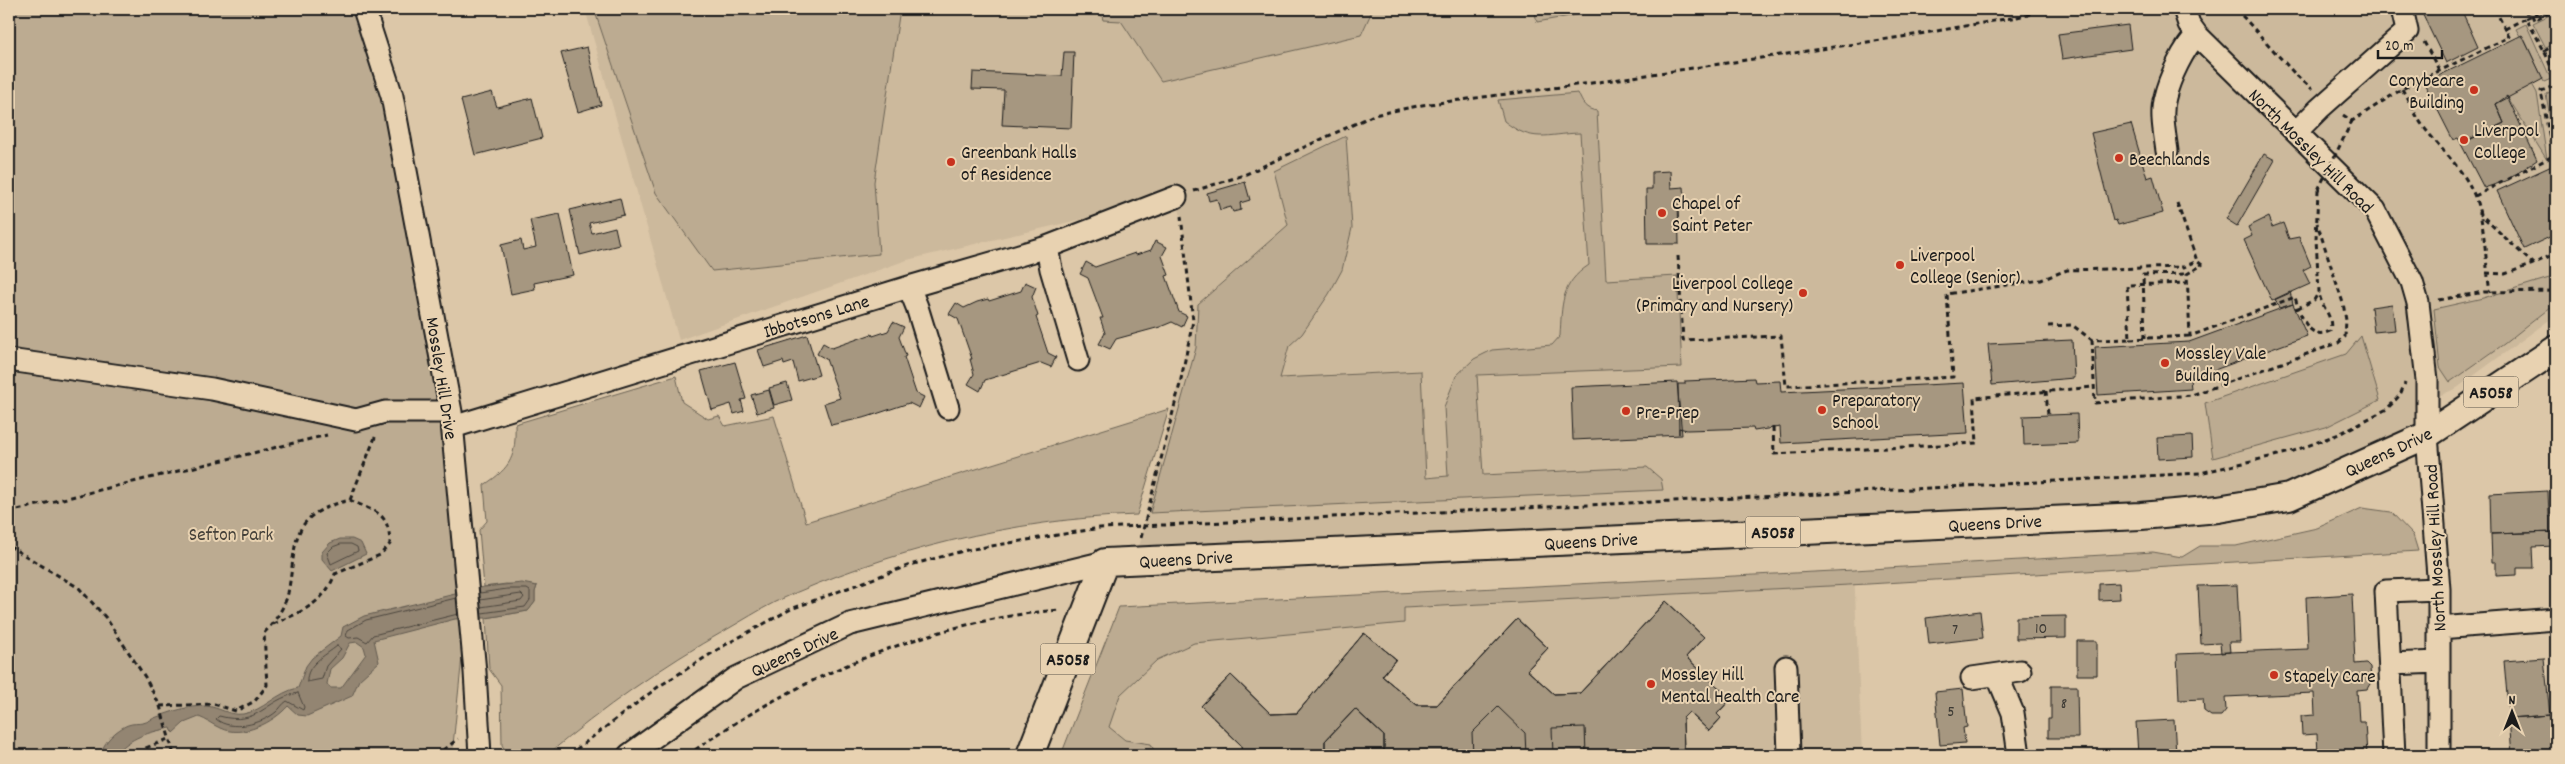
<svg xmlns="http://www.w3.org/2000/svg" width="2565" height="764" font-family="Dekko,sans-serif">
<style>
.built{fill:#ccb99c}
.green{fill:#bcab91;stroke:#6c6456}
.water{fill:#938572;stroke:#635b50;fill-rule:evenodd}
.lines{fill:none;stroke-linecap:round;stroke-linejoin:round}
.shore{stroke:#4c463e;stroke-width:1}
.building{fill:#a69780;stroke:#1c1c1c}
.minor-casing{stroke:#1c1c1c;stroke-width:25}
.major-casing{stroke:#1c1c1c;stroke-width:30}
.path{stroke:#1c1c1c;stroke-width:3;stroke-dasharray:5 4;stroke-linecap:butt}
.minor{stroke:#e8d2b1;stroke-width:21}
.major{stroke:#e8d2b1;stroke-width:26}
.path-bridge{stroke:#1c1c1c;stroke-width:3;stroke-dasharray:5 4;stroke-linecap:butt}
.poi-dot{fill:#c8321e;stroke:#e8d2b1;stroke-width:2}
.labels{text-anchor:middle;stroke-width:4;stroke-linejoin:round;paint-order:stroke}
.number-label{font-size:16px;fill:#3e3b35}
.shield{fill:#e8d2b1;stroke:#595349;stroke-width:1}
.shield-label{font-size:18px;font-weight:bold;fill:#1c1c1c}
.poi-label{font-size:19px;fill:#1c1c1c;stroke:#e8d2b1;text-anchor:start}
.street-label{font-size:19px;fill:#1c1c1c;stroke:#e8d2b1}
.park-label{font-size:19px;fill:#444039;stroke:#e8d2b1}
</style>
<rect width="100%" height="100%" fill="#dcc7a8"/>
<filter id="ink" filterUnits="userSpaceOnUse"><feTurbulence type="fractalNoise" baseFrequency=".02" numOctaves="2"/><feDisplacementMap in="SourceGraphic" scale="10" xChannelSelector="R" yChannelSelector="G"/><feConvolveMatrix kernelMatrix="1 2 1 2 8 2 1 2 1" color-interpolation-filters="sRGB"/></filter>
<g filter="url(#ink)">
<path class="built" d="M585,9H2556V315L2457,388L2427,401V435L2289,497L1136,560L1193,321L1182,220L1176,197L907,260L679,340Z
M1854,570L1862,755H1061L1119,607Z"/>
<path class="green" d="M9,9H357L380,70L439,387L463,647L452,755H9Z
M594,9H900L874,182L879,254L712,271L656,193Z
M1100,9H1373L1361,35L1161,81L1121,21L1103,20Z
M1534,9H1609L1537,22Z
M2556,12V43L2546,48L2533,23Z
M2526,24L2551,79L2544,82L2523,36H2520L2516,29Z
M2532,84L2537,93L2547,160L2507,96Z
M2552,91L2556,100L2555,148L2546,94Z
M1578,93C1583,104 1585,109 1597,111L1606,280L1677,276L1682,367L1477,375L1483,475L1647,467L1661,479L1663,490L1150,513L1196,348L1198,304L1288,225L1274,171L1346,136L1352,228L1342,270L1329,294L1302,334L1289,346L1280,378L1421,371L1426,478L1448,476L1444,407L1456,376L1474,359L1492,350L1552,345L1560,336C1562,305 1560,284 1589,265L1580,133C1546,134 1533,144 1504,121L1498,100Z
M2556,276V303L2504,344L2450,382L2440,367L2434,309L2483,298Z
M2361,336L2380,400L2326,427L2213,458L2205,403L2346,354Z
M676,376L682,402L708,419L719,416L725,426L774,416L806,522L1169,409L1137,515C1013,519 888,550 775,602C759,610 742,621 726,630C662,666 603,708 547,755H508L502,745L501,685L489,669L486,618L528,611L535,602V592L537,586L506,584L484,587L479,530L487,521L484,485C512,467 516,456 515,424Z
M2362,508L2391,512L2413,535L2418,551L1868,584L1404,608V623L1194,643L1157,660L1120,695L1109,727L1125,740L1151,744L1156,755H1061L1119,607L1854,570L2153,552L2182,557L2200,546H2236L2317,528Z"/>
<path class="water" d="M340,539H352L361,543L366,554L332,571L322,559V552L330,543Z
M522,583L537,586L535,592V602L528,611L486,618L455,619L374,640L379,662L359,680L352,696L307,716L298,715L288,706C274,722 242,739 220,728C213,725 207,720 199,717L184,723L173,733L171,728C149,732 130,737 115,755H101C102,743 117,729 128,725C133,723 138,724 143,723C148,722 153,718 157,717C173,711 188,706 206,706C219,707 229,716 243,714C263,711 277,692 298,688L306,666L312,658L341,636L343,627L364,616L484,587ZM357,642L364,647L366,654L341,688H330L327,684L330,669L342,658L350,643Z"/>
<g class="lines">
<path class="shore" d="M341,544H351L357,547L358,551L331,564L327,553L333,547Z
M480,593L507,589H527L530,591V600L525,607L482,613
M456,598L366,620L348,630L346,636L349,638L358,637L367,642L373,635L458,614
M480,600L521,594L524,597L521,601L481,607
M337,646L341,649L326,666L322,679L307,682C306,664 325,656 337,646Z
M298,693L304,707L303,710L287,701C282,704 280,709 276,712C262,724 231,732 216,719L219,716C260,727 263,700 298,693Z"/>
</g>
<path class="building" d="M2420,9H2461L2478,47L2446,63Z
M2524,9H2551L2538,15L2535,10L2526,14Z
M2128,25L2131,49L2062,59L2058,34Z
M2522,35L2543,79L2496,104L2504,123L2461,143L2458,138L2453,140L2424,83Z
M587,47L601,105L578,112L561,53Z
M1064,52H1074L1071,128L1002,125L1004,90L972,89L973,72L1062,76Z
M492,92L497,107L532,98L542,138L475,155L461,100Z
M2507,96L2537,160L2506,181L2484,188L2461,144L2504,123L2496,104Z
M2131,124L2147,178L2153,176L2163,213L2118,225L2116,220L2113,221L2091,133Z
M2264,154L2275,160L2237,226L2226,219Z
M2556,164V239L2554,235L2524,249L2497,191Z
M1670,171L1671,188L1684,187L1685,200H1678L1679,244H1647L1646,189H1652V172Z
M1245,182L1250,200L1240,203L1241,210L1233,212L1231,207L1220,210L1217,199L1209,201L1207,193Z
M620,198L624,215L589,223L592,233L615,227L619,245L580,255L570,210Z
M560,214L573,275L534,283L535,289L511,294L501,245L521,240L523,250L536,247L530,220Z
M2268,217L2272,227L2283,223L2289,239L2299,237L2311,266L2303,270L2310,284L2272,301L2244,240L2252,236L2248,227Z
M1155,241L1167,247L1162,256L1169,275L1166,276L1179,312L1187,316L1182,327L1172,322L1160,327L1116,339L1110,349L1099,344L1105,333L1100,318H1103L1088,278L1080,274L1086,262L1095,267L1135,253L1136,255L1151,250Z
M1025,282L1036,287L1032,297L1038,316L1036,317L1048,353L1056,357L1051,367L1041,363L985,380L980,391L968,384L974,374L970,359H972L958,319L949,314L956,303L964,308L977,302L988,299L989,301L1021,291Z
M2290,292L2293,304L2279,308L2275,299Z
M2293,304L2307,336L2190,379L2191,389L2098,395L2095,347L2189,342Z
M2392,304L2395,330L2374,332L2371,307Z
M893,322L904,327L899,337L906,356L904,357L916,393L924,397L919,408L909,403L867,417L831,425L824,403L840,398L826,359L817,354L823,343L832,348L872,334L873,336L888,331Z
M807,335L819,375L798,381L793,362L784,365L783,361L764,367L758,350Z
M2072,340L2074,378L1992,385L1988,344Z
M735,362L746,399L741,400L744,411L734,414L731,404L712,410L701,371Z
M1754,378L1755,382L1780,381L1781,392L1964,383L1968,433L1781,443L1780,427L1754,431L1753,428L1687,430L1679,428V434L1678,384H1685V381Z
M1677,382L1682,435L1573,440L1571,387Z
M787,383L792,400L774,405L769,388Z
M769,390L774,408L757,413L751,395Z
M2077,414L2078,443L2024,445L2023,416Z
M2192,436L2193,457L2158,459L2157,438Z
M2548,491L2549,516H2556V532L2491,534L2490,494Z
M2556,532V546L2532,547L2533,568H2517V575L2496,576V562H2492L2491,534Z
M2119,583L2120,599L2099,600V584Z
M2237,585L2240,642H2229L2230,652L2221,653L2220,643L2201,644L2198,586Z
M2352,594L2355,664L2366,663L2370,667L2371,682L2367,689L2357,690L2359,722H2365L2367,755H2318L2317,734L2302,735L2301,716L2315,715L2314,693L2225,697L2226,710L2221,716H2211L2204,711L2203,699L2179,700L2177,654L2308,649L2306,597Z
M1666,601L1704,637L1686,657L1731,699L1717,714L1721,718L1709,731L1689,712L1683,718L1684,752L1730,751V755H1586L1585,727L1552,728L1553,755H1526L1525,733L1498,707L1472,733L1473,755H1384V736L1355,709L1325,741V755H1242L1241,745L1201,706L1231,675L1271,714L1297,713L1364,633L1396,659L1382,676L1417,705H1437L1517,619L1548,648L1527,670L1554,694L1580,693Z
M1666,601L1704,637L1686,657L1731,699L1717,714L1721,718L1709,731L1689,712L1683,718L1684,752L1730,751V755H1242L1241,745L1201,706L1231,675L1271,714L1297,713L1364,633L1396,659L1382,676L1417,705H1437L1517,619L1548,648L1527,670L1554,694L1580,693Z
M1980,611L1983,638L1929,644L1926,618Z
M2066,616V638L2016,639V617Z
M2077,641H2097V675H2077Z
M2544,658L2550,715L2509,718L2504,661Z
M2051,686H2077L2078,738H2048V719H2051Z
M1963,689L1967,727L1963,728L1965,743L1940,745L1935,692Z
M1355,709L1384,736V755H1325V741Z
M2550,715L2553,755H2512L2509,718Z
M2174,720L2176,755H2138L2136,722Z
M2046,752H2073V755H2047Z"/>
<g class="lines">
<g class="minor-casing">
<path id="minor" d="M364,9L392,96L451,412L475,672L480,755
M2184,9L2189,24L2197,35L2375,210L2412,282L2418,303L2427,380V435L2439,589V755
M2296,132L2319,109L2407,31L2402,9
M2167,151C2165,135 2160,113 2165,97C2169,79 2184,47 2197,35
M1047,247L1051,269L1078,360
M909,287L917,307L948,408
M9,360L212,389L356,420L385,412H451
M453,427L909,287L1047,247L1176,197
M2439,628L2556,619
M2390,664L2439,662
M1786,667L1789,755
M1997,675L2013,713L2019,755
M1972,678L2020,671
M629,755L736,678L850,624L1105,562
M2394,755L2386,591L2439,589"/>
</g>
<g class="major-casing">
<path id="major" d="M1030,755L1105,562L2141,516L2218,509L2289,497L2427,435L2556,349"/>
</g>
<path class="path" d="M2236,9L2295,74L2312,89
M2495,9L2505,29
M2532,15L2534,20L2556,9
M2526,18L2537,13
M2424,42L2439,70
M2544,51L2556,45
M2402,89C2409,101 2415,115 2423,126C2440,149 2465,170 2475,197C2486,227 2485,261 2490,292
M2343,115L2352,121L2402,89L2509,37L2505,29L2526,18C2537,39 2554,62 2554,86L2541,91L2553,156L2475,196
M1194,191L1244,175L1374,115L1422,105L1599,82L1908,36L2028,15L2034,9
M2177,203L2197,261L2202,265L2187,274L2190,336L2295,297L2298,308L2314,300L2319,292L2316,239L2318,190
M2478,212L2533,264L2556,253
M1678,256L1683,340L1781,336L1786,386L1953,377L1947,294L2041,280L2067,270L2184,267L2197,261
M2486,273L2505,274L2533,264
M2439,300L2484,292L2556,291
M2295,309L2298,308C2304,322 2311,340 2330,331C2334,316 2321,307 2319,293
M2048,326L2072,325L2092,340L2130,339L2127,285L2187,283
M2145,338L2143,275L2187,274
M2130,339L2190,336
M2092,340L2095,403L2192,395L2338,343L2345,337L2346,320L2343,303L2317,223
M2046,391L2048,415
M1773,427L1774,454L1977,443L1974,398L2094,387
M9,512L327,435
M1141,538L1180,384L1193,321L1181,216
M9,546L79,588L106,618L145,677L160,706L174,755
M273,624C301,612 324,604 335,574L380,555L390,544C389,510 375,513 350,500
M160,706L214,704L236,711L255,701L267,685L264,633C274,623 285,607 288,593C298,541 287,515 350,500L376,435
M140,755L146,748L168,739
M195,755H205
M436,755L458,739
M569,755L658,687L725,645L791,609L910,565L967,550L1100,528L1842,493L2200,473L2291,452L2339,434L2387,409L2400,395L2405,383
M688,755C790,680 934,619 1060,610"/>
<use href="#minor" class="minor"/>
<use href="#major" class="major"/>
<path class="path-bridge" d="M2318,190L2352,121"/>
</g>
</g>
<g class="poi-dot">
<circle cx="2474" cy="90" r="5"/>
<circle cx="2464" cy="140" r="5"/>
<circle cx="2119" cy="158" r="5"/>
<circle cx="951" cy="162" r="5"/>
<circle cx="1662" cy="213" r="5"/>
<circle cx="1900" cy="265" r="5"/>
<circle cx="1803" cy="293" r="5"/>
<circle cx="2165" cy="363" r="5"/>
<circle cx="1822" cy="410" r="5"/>
<circle cx="1626" cy="411" r="5"/>
<circle cx="2274" cy="675" r="5"/>
<circle cx="1651" cy="684" r="5"/>
</g>
<g class="labels">
<g class="number-label">
<text x="2041" y="633">10</text>
<text x="1955" y="634">7</text>
<text x="2064" y="708">8</text>
<text x="1951" y="716">5</text>
</g>
<g class="shield">
<rect x="2463.5" y="376.5" width="55" height="31" rx="4"/>
<rect x="1745.5" y="516.5" width="55" height="31" rx="4"/>
<rect x="1040.5" y="643.5" width="55" height="31" rx="4"/>
</g>
<g class="shield-label">
<text x="2491" y="398">A5058</text>
<text x="1773" y="538">A5058</text>
<text x="1068" y="665">A5058</text>
</g>
<g class="poi-label">
<text x="2464" y="86" text-anchor="end">Conybeare<tspan x="2464" dy="22">Building</tspan></text>
<text x="2474" y="136">Liverpool<tspan x="2474" dy="22">College</tspan></text>
<text x="961" y="158">Greenbank Halls<tspan x="961" dy="22">of Residence</tspan></text>
<text x="2129" y="165">Beechlands</text>
<text x="1672" y="209">Chapel of<tspan x="1672" dy="22">Saint Peter</tspan></text>
<text x="1910" y="261">Liverpool<tspan x="1910" dy="22">College (Senior)</tspan></text>
<text x="1793" y="289" text-anchor="end">Liverpool College<tspan x="1793" dy="22">(Primary and Nursery)</tspan></text>
<text x="2175" y="359">Mossley Vale<tspan x="2175" dy="22">Building</tspan></text>
<text x="1832" y="406">Preparatory<tspan x="1832" dy="22">School</tspan></text>
<text x="1636" y="418">Pre-Prep</text>
<text x="1661" y="680">Mossley Hill<tspan x="1661" dy="22">Mental Health Care</tspan></text>
<text x="2284" y="682">Stapely Care</text>
</g>
<g class="street-label">
<text transform="translate(2312 150) rotate(45)" y="7">North Mossley Hill Road</text>
<text transform="translate(816 315) rotate(-17)" y="7">Ibbotsons Lane</text>
<text transform="translate(443 378) rotate(81)" y="7">Mossley Hill Drive</text>
<text transform="translate(2388 451) rotate(-25)" y="7">Queens Drive</text>
<text transform="translate(1995 522) rotate(-3)" y="7">Queens Drive</text>
<text transform="translate(1591 540) rotate(-3)" y="7">Queens Drive</text>
<text transform="translate(2434 548) rotate(-93)" y="7">North Mossley Hill Road</text>
<text transform="translate(1186 558) rotate(-3)" y="7">Queens Drive</text>
<text transform="translate(794 651) rotate(-25)" y="7">Queens Drive</text>
</g>
<g class="park-label">
<text x="231" y="540">Sefton Park</text>
</g>
</g>
<rect width="2565" height="764" fill="none" stroke="#e8d2b1" stroke-width="30"/>
<rect x="15" y="15" width="2535" height="734" fill="none" stroke="#1c1c1c" stroke-width="2" filter="url(#ink)"/>
<g transform="translate(2512 712)" stroke="#e8d2b1" stroke-width="4" paint-order="stroke">
<path d="M0-4L9 19L0 12L-9 19Z" fill="#1c1c1c"/>
<text y="-8" font-size="14" font-weight="bold" text-anchor="middle" fill="#1c1c1c">N</text>
</g>
<path d="M2378 50v8h64v-8" fill="none" stroke="#1c1c1c" stroke-width="2.5"/>
<text x="2385" y="50" font-size="15" fill="#1c1c1c" stroke="#e8d2b1" stroke-width="4" paint-order="stroke">20 m</text>
</svg>
